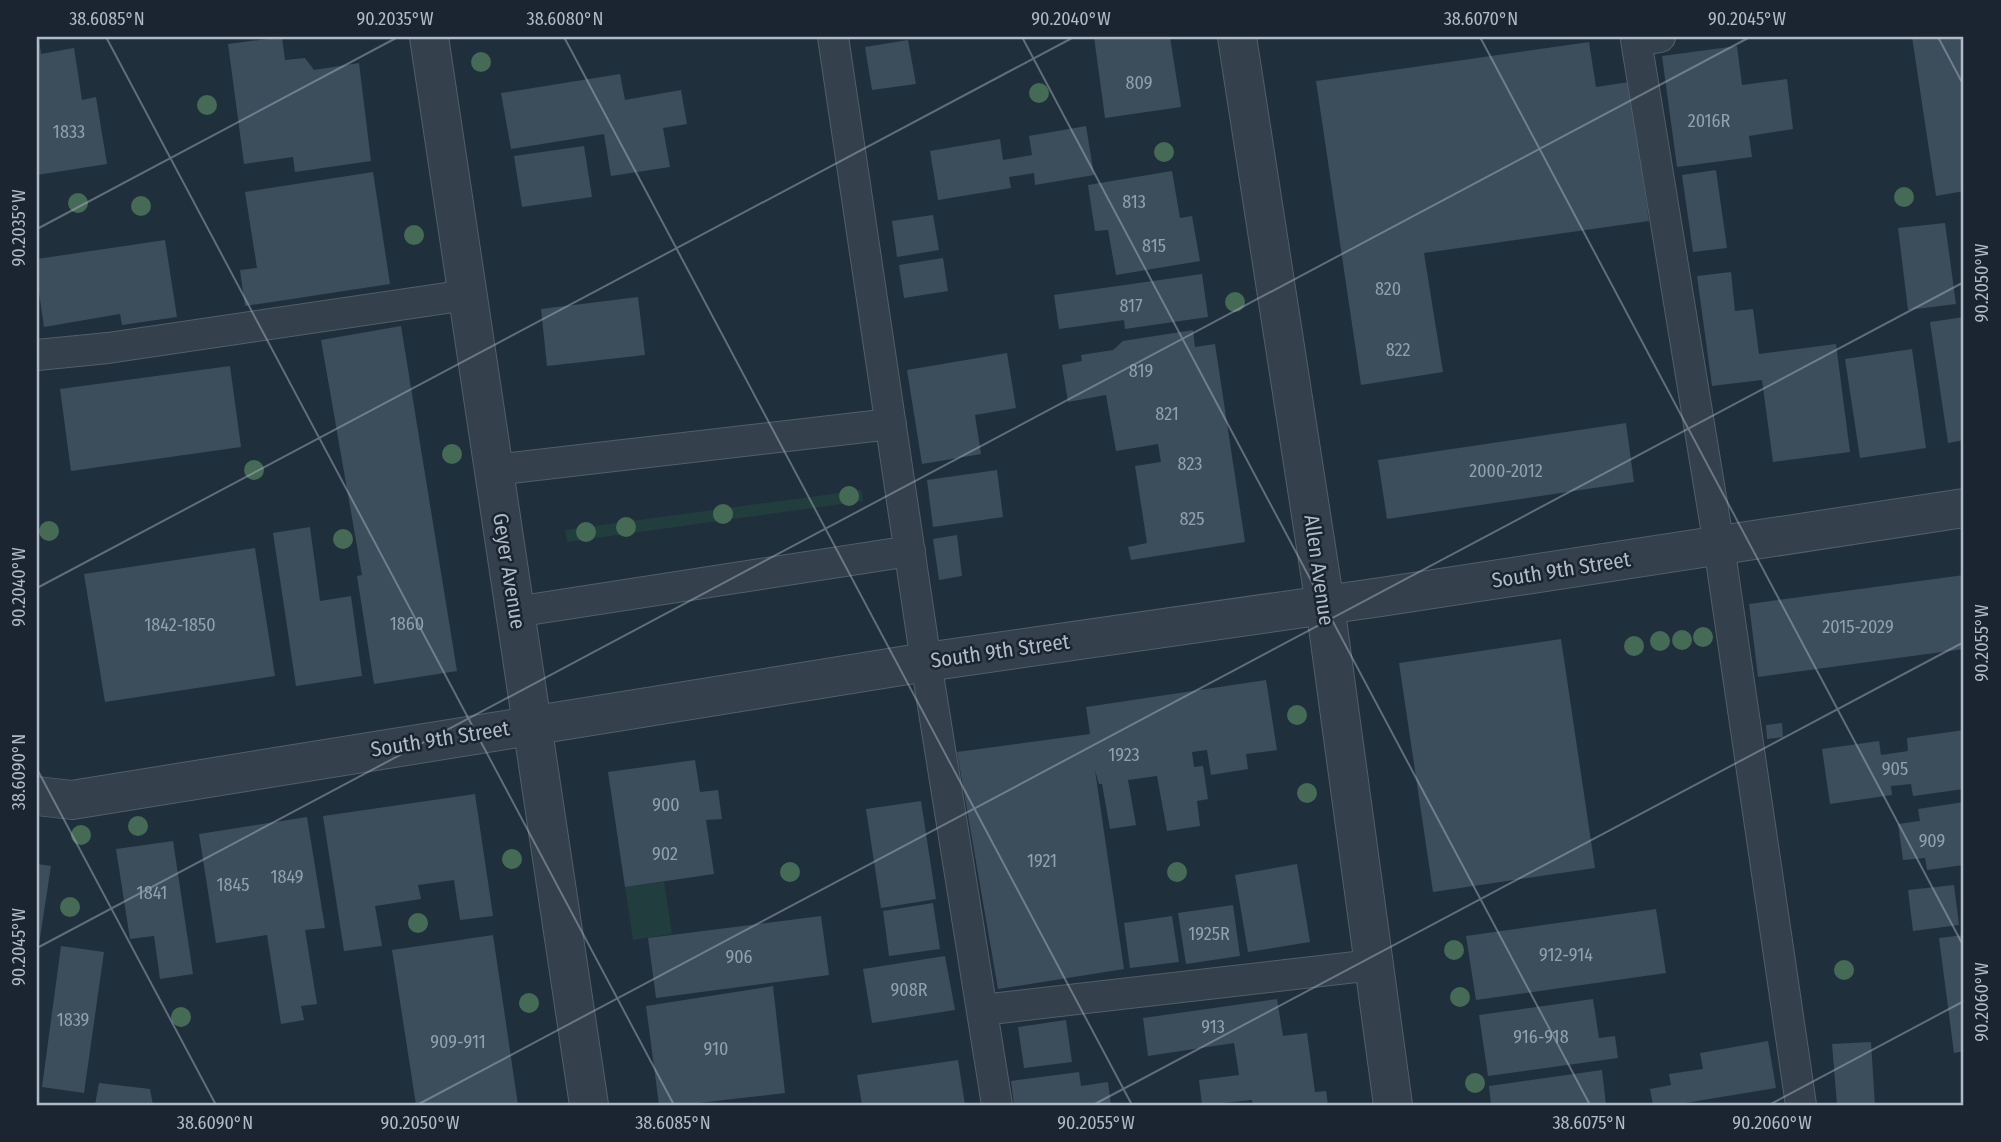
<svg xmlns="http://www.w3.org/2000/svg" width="2001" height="1142" font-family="'Fira Sans Condensed',sans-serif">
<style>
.green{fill:#223d3d}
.building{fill:#3c4d5c}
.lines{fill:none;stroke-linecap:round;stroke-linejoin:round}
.lane-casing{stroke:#525e6a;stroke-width:32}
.street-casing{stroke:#525e6a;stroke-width:40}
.lane{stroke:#34404c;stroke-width:30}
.street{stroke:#34404c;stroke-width:38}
.tree{fill:#456a56}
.ticks{fill:none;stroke:#afbbc8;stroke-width:2;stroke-opacity:0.45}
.labels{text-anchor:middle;stroke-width:5;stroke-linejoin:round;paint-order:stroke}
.number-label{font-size:18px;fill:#92a0ad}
.street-label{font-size:21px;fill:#afbbc8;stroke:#1a2531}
.neatline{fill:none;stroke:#afbbc8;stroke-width:2.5}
.ticks-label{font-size:18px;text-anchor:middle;fill:#afbbc8}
</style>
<rect width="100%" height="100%" fill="#202f3c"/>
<path class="green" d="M861,490L863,501L567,542L565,530Z
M664,882L672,934L633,940L625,887Z"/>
<path class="building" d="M37,37H39L41,54L74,48L82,100L96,97L107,164L37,175Z
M282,37L285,60L305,58L314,70L359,63L371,161L295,172L293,157L244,164L228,44Z
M1094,37H1170L1181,107L1105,118Z
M1912,37H1964V191L1936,196Z
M908,40L916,84L872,90L865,47Z
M1589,42L1596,87L1629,82L1649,221L1424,253L1443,372L1361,385L1316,81Z
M1737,46L1742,85L1787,79L1793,129L1749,136L1752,157L1677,167L1662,56Z
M620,74L625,100L681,90L687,124L663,128L670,167L611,176L604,134L511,149L501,93Z
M1086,126L1094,175L1035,185L1034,173L1009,177L1011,188L938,200L930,151L1000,139L1003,160L1032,155L1029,136Z
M584,146L592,197L522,207L514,156Z
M1716,170L1727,248L1693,252L1682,175Z
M1172,171L1180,218L1192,216L1200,261L1116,275L1108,230L1095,231L1088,185Z
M373,172L390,284L245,306L240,270L257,268L245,192Z
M933,215L939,250L897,257L892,221Z
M1945,223L1956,304L1908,310L1898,228Z
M165,240L177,317L122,325L120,314L44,327L37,279V259Z
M943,258L948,291L904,298L899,265Z
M1731,272L1735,311L1753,309L1759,354L1836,344L1850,452L1773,462L1762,380L1712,386L1697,276Z
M1202,274L1208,317L1125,329L1124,320L1059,329L1054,295Z
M638,297L645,355L547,366L541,309Z
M1964,317V440L1948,443L1930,322Z
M401,326L457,671L374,684L357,576L362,575L321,340Z
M1193,330L1195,347L1215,344L1245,542L1131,560L1128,547L1147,543L1135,466L1161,462L1158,444L1116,451L1106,395L1068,402L1062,365L1082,361L1081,355L1113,350L1123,341Z
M1912,349L1926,448L1860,458L1845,359Z
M1007,353L1016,408L975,415L981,454L922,464L907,370Z
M230,366L241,447L71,471L60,389Z
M1626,423L1634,482L1387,519L1378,460Z
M997,470L1003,517L933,527L927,480Z
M310,527L320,601L351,596L362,676L296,686L273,533Z
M957,535L962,576L939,580L933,539Z
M255,548L275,676L105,702L84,574Z
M1964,575V649L1758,677L1749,604Z
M1561,639L1595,868L1433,892L1399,663Z
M1266,680L1277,750L1246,754L1248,769L1211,775L1207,750L1192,752L1194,767L1203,766L1208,799L1197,801L1200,826L1167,831L1157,776L1128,780L1136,825L1110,829L1102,784H1099L1095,770L1124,969L998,989L957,752L1090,734L1086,707Z
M1782,723L1783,737L1767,739L1766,725Z
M1964,730V789L1913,796L1911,784L1891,786L1892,795L1830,804L1822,749L1879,741L1881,755L1908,751L1907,738Z
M695,760L700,792L718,790L722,819L706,820L714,874L625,887L608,772Z
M475,794L493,916L460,920L454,880L418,885L421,899L375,906L382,946L344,951L323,816Z
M921,801L936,899L881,908L866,809Z
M1964,802V865L1927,870L1925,858L1903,860L1898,824L1920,821L1918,809Z
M307,817L325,928L305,930L317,1004L301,1006L304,1020L281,1024L267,935L216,943L199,834Z
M173,841L193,974L160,979L154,936L130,939L116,849Z
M37,864L51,866L38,951H37Z
M1297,864L1310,942L1248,952L1235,875Z
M1954,885L1959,925L1913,931L1908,890Z
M933,903L940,949L889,956L883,911Z
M1233,905L1240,956L1186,964L1178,913Z
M1656,909L1666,973L1476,1000L1466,936Z
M821,916L829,975L656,998L648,938Z
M1172,916L1179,962L1130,968L1124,923Z
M493,935L518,1105H416L392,950Z
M1964,935V1051L1954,1053L1939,938Z
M61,946L104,952L84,1093L42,1087Z
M945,956L955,1010L872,1023L863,969Z
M773,986L785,1093L680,1105H659L646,1006Z
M1277,999L1283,1036L1307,1033L1315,1092L1326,1091L1328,1105H1253L1252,1100L1202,1105L1199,1080L1239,1075L1234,1043L1148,1056L1143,1018Z
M1593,999L1599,1038L1615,1036L1618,1058L1488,1076L1479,1015Z
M1066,1020L1072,1062L1024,1068L1018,1027Z
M1768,1041L1776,1088L1673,1105H1653L1650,1089L1671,1085L1669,1074L1703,1069L1700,1053Z
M1871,1042L1875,1105H1837L1832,1044Z
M958,1060L965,1105H862L857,1075Z
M1602,1070L1606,1105H1491L1489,1086Z
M1079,1072L1081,1086L1108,1082L1111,1105H1014L1011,1081Z
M99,1083L150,1089L153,1105H95Z"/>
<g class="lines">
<g class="lane-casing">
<path id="lane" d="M833,37L926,662L997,1105
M1660,37L1636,40L1719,546L1801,1105
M37,355L108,348L467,295
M494,470L891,424
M515,612L910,551
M982,1010L1373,965"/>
</g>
<g class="street-casing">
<path id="street" d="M429,37L589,1105
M1237,37L1325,605L1393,1105
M37,796L72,800L926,662L1381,597L1964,508"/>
</g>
<use href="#lane" class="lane"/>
<use href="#street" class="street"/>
</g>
<g class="tree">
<circle cx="481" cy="62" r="10"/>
<circle cx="1039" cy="93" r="10"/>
<circle cx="207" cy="105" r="10"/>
<circle cx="1164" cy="152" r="10"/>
<circle cx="1904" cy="197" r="10"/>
<circle cx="78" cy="203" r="10"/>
<circle cx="141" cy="206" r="10"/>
<circle cx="414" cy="235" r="10"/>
<circle cx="1235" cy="302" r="10"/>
<circle cx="452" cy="454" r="10"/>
<circle cx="254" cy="470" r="10"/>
<circle cx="849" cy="496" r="10"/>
<circle cx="723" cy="514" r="10"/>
<circle cx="626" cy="527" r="10"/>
<circle cx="49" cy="531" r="10"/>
<circle cx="586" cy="532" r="10"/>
<circle cx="343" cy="539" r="10"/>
<circle cx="1703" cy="637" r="10"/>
<circle cx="1682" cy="640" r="10"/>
<circle cx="1660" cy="641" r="10"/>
<circle cx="1634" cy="646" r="10"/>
<circle cx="1297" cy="715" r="10"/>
<circle cx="1307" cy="793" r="10"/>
<circle cx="138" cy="826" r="10"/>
<circle cx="81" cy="835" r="10"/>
<circle cx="512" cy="859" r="10"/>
<circle cx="790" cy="872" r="10"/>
<circle cx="1177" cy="872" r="10"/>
<circle cx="70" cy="907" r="10"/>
<circle cx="418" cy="923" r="10"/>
<circle cx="1454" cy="950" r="10"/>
<circle cx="1844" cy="970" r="10"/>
<circle cx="1460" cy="997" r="10"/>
<circle cx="529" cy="1003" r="10"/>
<circle cx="181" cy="1017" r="10"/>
<circle cx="1475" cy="1083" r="10"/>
</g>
<path class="ticks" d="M106,37L674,1105M564,37L1132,1105M1022,37L1590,1105M1480,37L1964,947M1938,37L1964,86M37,229L398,37M37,588L1074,37M37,769L216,1105M37,948L1750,37M417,1105L1964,282M1093,1105L1964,642M1769,1105L1964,1001"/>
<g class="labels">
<g class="number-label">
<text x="1139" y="89">809</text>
<text x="1709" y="127">2016R</text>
<text x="69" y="138">1833</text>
<text x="1134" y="208">813</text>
<text x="1154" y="252">815</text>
<text x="1388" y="295">820</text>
<text x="1131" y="312">817</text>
<text x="1398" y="356">822</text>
<text x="1141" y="377">819</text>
<text x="1167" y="420">821</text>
<text x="1190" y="470">823</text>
<text x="1506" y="477">2000-2012</text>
<text x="1192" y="525">825</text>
<text x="407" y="630">1860</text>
<text x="180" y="631">1842-1850</text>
<text x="1858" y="633">2015-2029</text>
<text x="1124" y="761">1923</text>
<text x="1895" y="775">905</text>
<text x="666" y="811">900</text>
<text x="1932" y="847">909</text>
<text x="665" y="860">902</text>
<text x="1042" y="867">1921</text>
<text x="287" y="883">1849</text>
<text x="233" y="891">1845</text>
<text x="152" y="899">1841</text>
<text x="1209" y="940">1925R</text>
<text x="1566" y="961">912-914</text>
<text x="739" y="963">906</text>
<text x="909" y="996">908R</text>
<text x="73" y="1026">1839</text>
<text x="1213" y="1033">913</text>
<text x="1541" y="1043">916-918</text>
<text x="458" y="1048">909-911</text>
<text x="716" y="1055">910</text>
</g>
<g class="street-label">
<text transform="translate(1319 570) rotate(82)" y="7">Allen Avenue</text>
<text transform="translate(1561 570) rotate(-9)" y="7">South 9th Street</text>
<text transform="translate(509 571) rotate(81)" y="7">Geyer Avenue</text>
<text transform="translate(1000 651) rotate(-8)" y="7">South 9th Street</text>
<text transform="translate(440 739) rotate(-9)" y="7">South 9th Street</text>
</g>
</g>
<rect width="2001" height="1142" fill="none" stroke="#1a2531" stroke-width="77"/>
<rect x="38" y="38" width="1924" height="1066" class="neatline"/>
<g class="ticks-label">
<text x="107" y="25">38.6085°N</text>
<text x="395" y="25">90.2035°W</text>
<text x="565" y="25">38.6080°N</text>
<text x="1071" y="25">90.2040°W</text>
<text x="1481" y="25">38.6070°N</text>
<text x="1747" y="25">90.2045°W</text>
<text transform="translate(19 228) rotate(-90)" y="6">90.2035°W</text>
<text transform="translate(1982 283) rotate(-90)" y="6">90.2050°W</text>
<text transform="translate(19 587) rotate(-90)" y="6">90.2040°W</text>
<text transform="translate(1982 643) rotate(-90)" y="6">90.2055°W</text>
<text transform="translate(19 772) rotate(-90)" y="6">38.6090°N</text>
<text transform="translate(19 947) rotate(-90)" y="6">90.2045°W</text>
<text transform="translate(1982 1002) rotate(-90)" y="6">90.2060°W</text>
<text x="215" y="1129">38.6090°N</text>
<text x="420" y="1129">90.2050°W</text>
<text x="673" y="1129">38.6085°N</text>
<text x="1096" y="1129">90.2055°W</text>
<text x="1589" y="1129">38.6075°N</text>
<text x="1772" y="1129">90.2060°W</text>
</g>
</svg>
